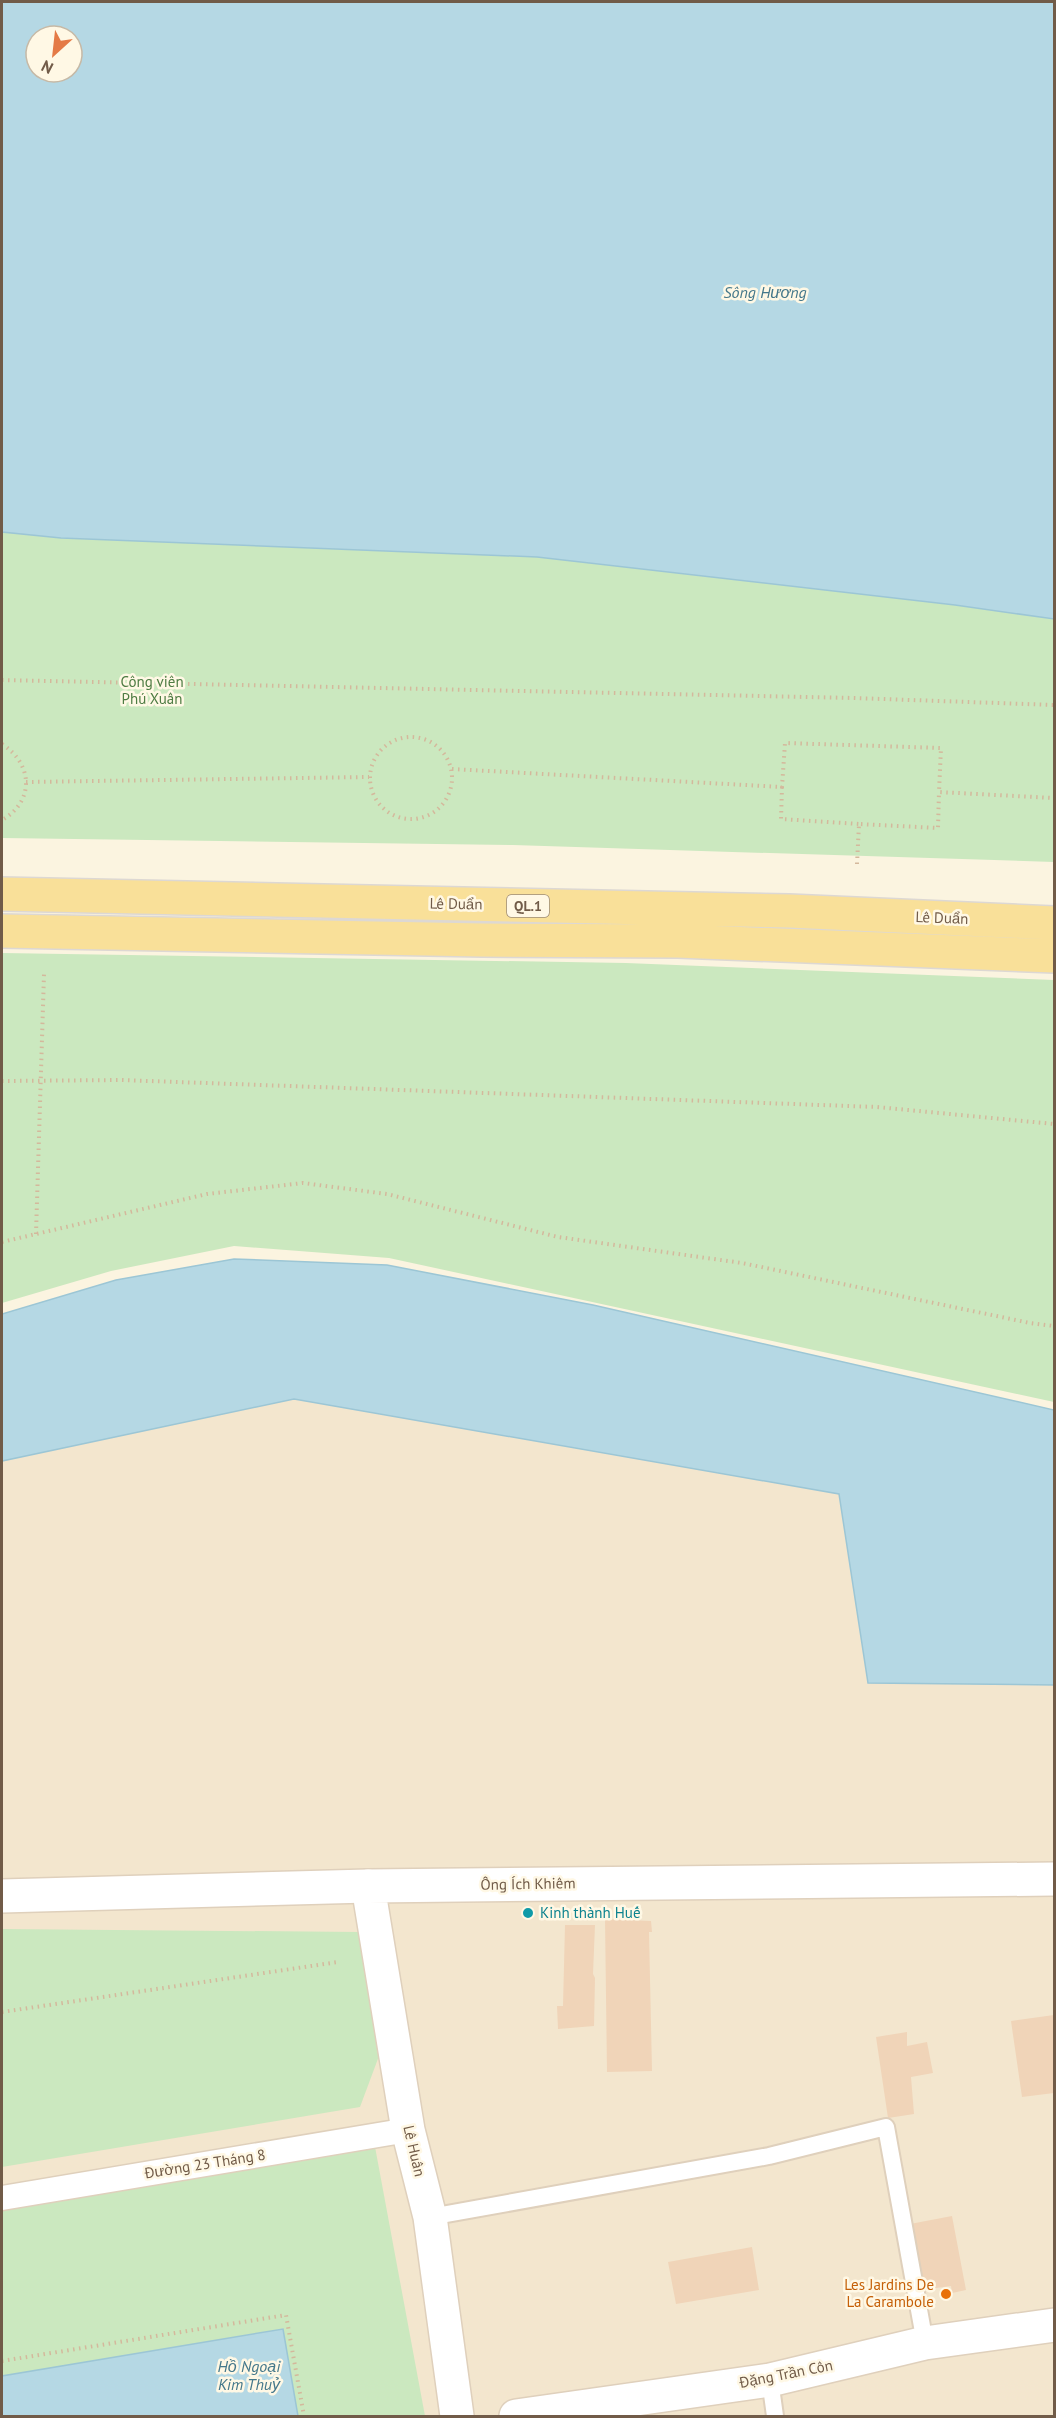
<svg xmlns="http://www.w3.org/2000/svg" width="1056" height="2418" font-family="'PT Sans',sans-serif">
<style>
.residential{fill:#f3e6ce}
.green{fill:#cbe8bf}
.water{fill:#b5d8e4;stroke:#9cc6d5;stroke-width:1.5;fill-rule:evenodd}
.building{fill:#f0d4b8}
.lines{fill:none;stroke-linecap:round;stroke-linejoin:round}
.service-casing{stroke:#dfd0bc;stroke-width:20}
.pedestrian-casing{stroke:#dfd0bc;stroke-width:27}
.minor-casing{stroke:#dfd0bc;stroke-width:36}
.tertiary-casing{stroke:#dfd0bc;stroke-width:36}
.primary-casing{stroke:#ddd8d3;stroke-width:36}
.path{stroke:#d4b89c;stroke-width:4;stroke-dasharray:1.5 4.5;stroke-linecap:butt}
.service{stroke:#fff;stroke-width:16}
.pedestrian{stroke:#fff;stroke-width:24}
.minor{stroke:#fff;stroke-width:33}
.tertiary{stroke:#fff;stroke-width:33}
.primary{stroke:#f9e099;stroke-width:33}
.culture-dot{fill:#0f9aa8;stroke:#fff8e5;stroke-width:2}
.food-dot{fill:#e8710a;stroke:#fff8e5;stroke-width:2}
.labels{text-anchor:middle;stroke-width:5;stroke-linejoin:round;paint-order:stroke}
.shield{fill:#fff8e5;stroke:#9c8a77;stroke-width:1.5}
.shield-label{font-size:14px;font-weight:bold;fill:#715b48}
.park-label{font-size:15px;fill:#4e7c43;stroke:#fff8e5}
.street-label{font-size:15px;fill:#715b48;stroke:#fff8e5}
.culture-label{font-size:15px;fill:#0d838f;stroke:#fff8e5;text-anchor:start}
.food-label{font-size:15px;fill:#c56008;stroke:#fff8e5;text-anchor:end}
.water-label{font-size:16px;font-style:italic;fill:#45788b;stroke:#fff8e5}
</style>
<rect width="100%" height="100%" fill="#fbf4e0"/>
<path class="residential" d="M234,1259L387,1265L593,1305L1054,1410V2416H2V1314L116,1280Z"/>
<path class="green" d="M2,532L61,538L537,557L955,605L1054,619V862L513,845L2,838Z
M2,953L626,963L1054,980V1402L389,1258L234,1246L111,1271L2,1303Z
M2,1929L360,1932L379,2056L360,2107L2,2167Z
M373,2136L425,2416H298L283,2329L2,2376V2198Z"/>
<path class="water" d="M2,2H1054V619L955,605L537,557L61,538L2,532ZM36,36H72V72H36Z
M234,1259L387,1265L593,1305L1054,1410V1685L868,1683L839,1494L294,1399L2,1461V1314L116,1280Z
M283,2329L298,2416H2V2376Z"/>
<path class="building" d="M605,1919L651,1921L652,1932H649L652,2071L607,2072Z
M565,1925H595L593,1974L595,1978L594,2026L558,2029L557,2006H563Z
M1054,2015V2093L1022,2097L1011,2021Z
M907,2032V2046L927,2042L933,2073L911,2077L914,2114L888,2118L876,2037Z
M952,2216L966,2290L952,2293L951,2286L921,2290L910,2224Z
M752,2247L759,2290L676,2304L668,2262Z"/>
<g class="lines">
<g class="service-casing">
<path id="service" d="M430,2217L769,2156L886,2127L925,2343
M770,2380L775,2416"/>
</g>
<g class="pedestrian-casing">
<path id="pedestrian" d="M2,2198L408,2130"/>
</g>
<g class="minor-casing">
<path id="minor" d="M2,1896L368,1886
M516,2416L770,2380L925,2343L1054,2325"/>
</g>
<g class="tertiary-casing">
<path id="tertiary" d="M457,2416L430,2217L408,2130L368,1886L1054,1879"/>
</g>
<g class="primary-casing">
<path id="primary" d="M2,894L789,911L1054,923
M2,931L482,940L678,941L1054,956"/>
</g>
<path class="path" d="M2,680L854,698L1054,705
M370 778a41 41 0 1 1 82 0a41 41 0 1 1-82 0Z
M2,744C33,764 35,801 2,820
M452,769L782,787L785,743L941,748L939,792L1054,798
M26,782L369,777
M782,787L781,819L859,824
M857,864L859,824L938,828L939,792
M2,1081L121,1080L877,1107L1054,1124
M36,1234L44,974
M2,1242L207,1194L303,1183L387,1194L558,1237L742,1263L1030,1323L1054,1326
M2,2012L338,1962
M2,2361L286,2315L304,2416"/>
<use href="#service" class="service"/>
<use href="#pedestrian" class="pedestrian"/>
<use href="#minor" class="minor"/>
<use href="#tertiary" class="tertiary"/>
<use href="#primary" class="primary"/>
</g>
<circle class="culture-dot" cx="528" cy="1913" r="6"/>
<circle class="food-dot" cx="946" cy="2294" r="6"/>
<g class="labels">
<rect class="shield" x="507" y="895" width="42" height="22" rx="4.5"/>
<g class="shield-label">
<text x="528" y="911">QL.1</text>
</g>
<g class="park-label">
<text x="152" y="687">Công viên<tspan x="152" dy="17">Phú Xuân</tspan></text>
</g>
<g class="street-label">
<text transform="translate(456 904) rotate(1)" y="5">Lê Duẩn</text>
<text transform="translate(942 918) rotate(2)" y="5">Lê Duẩn</text>
<text transform="translate(528 1884) rotate(-1)" y="5">Ông Ích Khiêm</text>
<text transform="translate(414 2151) rotate(77)" y="5">Lê Huân</text>
<text transform="translate(205 2164) rotate(-9)" y="5">Đường 23 Tháng 8</text>
<text transform="translate(786 2374) rotate(-11)" y="5">Đặng Trần Côn</text>
</g>
<g class="culture-label">
<text x="540" y="1918">Kinh thành Huế</text>
</g>
<g class="food-label">
<text x="934" y="2290">Les Jardins De<tspan x="934" dy="17">La Carambole</tspan></text>
</g>
<g class="water-label">
<text x="765" y="298">Sông Hương</text>
<text x="249" y="2372">Hồ Ngoại<tspan x="249" dy="18">Kim Thuỷ</tspan></text>
</g>
</g>
<rect width="1056" height="2418" fill="none" stroke="#715b48" stroke-width="6"/>
<g transform="translate(54 54) rotate(207)"><circle r="28" fill="#fff8e5" stroke="#c6b9a6" stroke-width="1.5"/>
<path d="M0-4.5L10 22L0 15L-10 22Z" fill="#e47a46"/>
<text y="-9" font-size="16" font-weight="bold" text-anchor="middle" fill="#715b48">N</text>
</g>
</svg>
